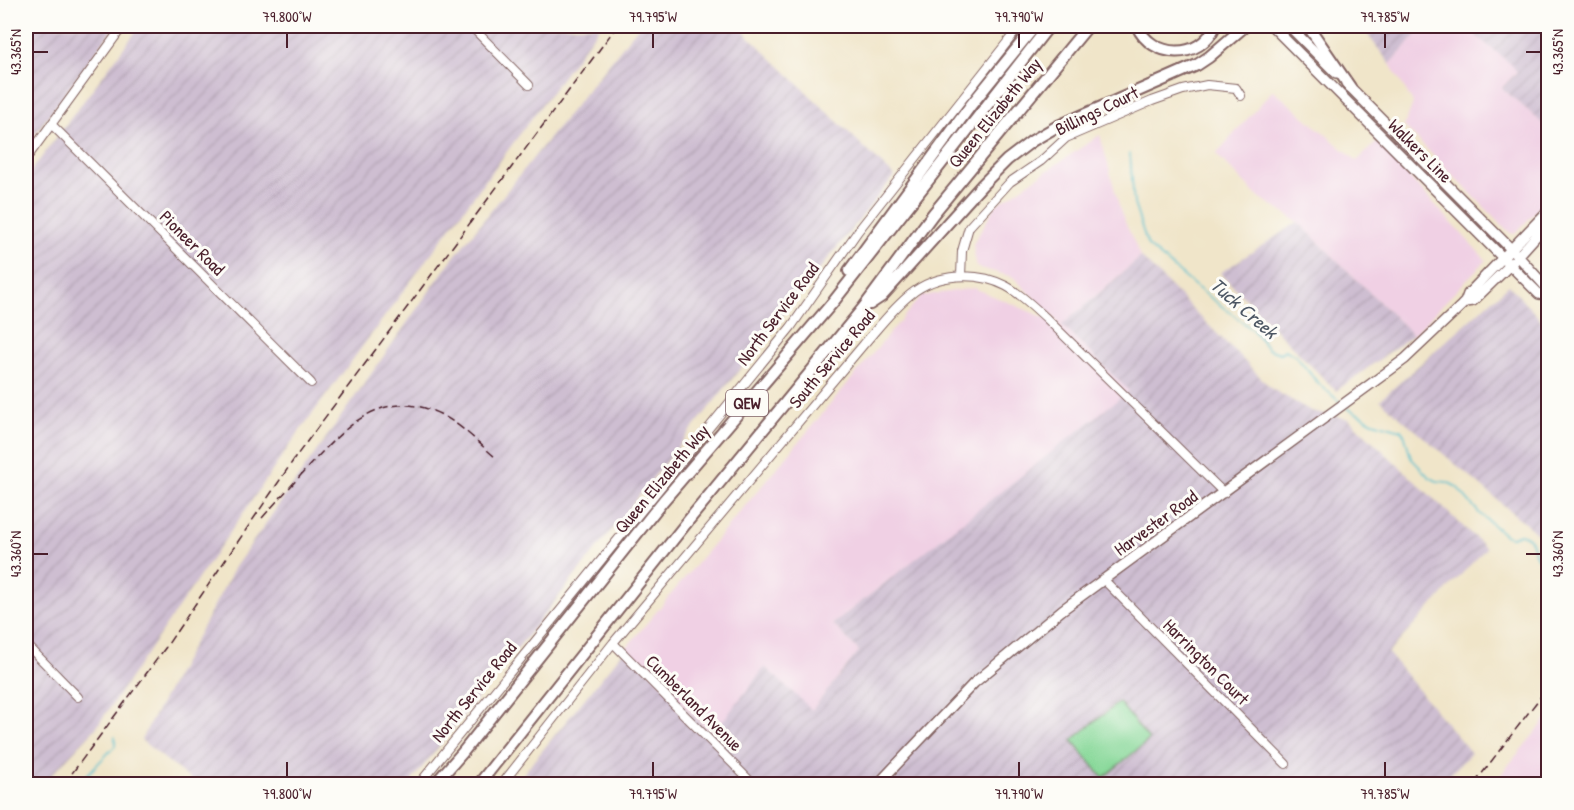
<svg xmlns="http://www.w3.org/2000/svg" width="1574" height="810" font-family="'Patrick Hand',sans-serif">
<style>
.built{fill:#f0d0e4}
.industrial{fill:url(#industrial-furrows)}
.green{fill:#87d899;stroke:#687c62;stroke-width:1.5}
.lines{fill:none;stroke-linecap:round;stroke-linejoin:round}
.stream{stroke:#53becf;stroke-width:1.5}
.minor-casing{stroke:#846462;stroke-width:10}
.major-casing{stroke:#846462;stroke-width:12}
.highway-casing{stroke:#846462;stroke-width:14}
.minor{stroke:#fff;stroke-width:8}
.major{stroke:#fff;stroke-width:9}
.highway{stroke:#fff;stroke-width:10}
.rail{stroke:#4a1f2b;stroke-width:1.5;stroke-dasharray:9 4.5;stroke-linecap:butt}
.ticks{fill:none;stroke:#4a1f2b;stroke-width:2}
.labels{text-anchor:middle;stroke-width:6;stroke-linejoin:round;paint-order:stroke}
.shield{fill:#fdfcf7;stroke:#806168;stroke-width:1.5}
.shield-label{font-size:16px;font-weight:bold;fill:#4a1f2b}
.street-label{font-size:18px;fill:#4a1f2b;stroke:#fdfcf7}
.water-label{font-size:20px;font-style:italic;fill:#4d5764;stroke:#fdfcf7}
.neatline{fill:none;stroke:#4a1f2b;stroke-width:2}
.ticks-label{font-size:15px;text-anchor:middle;fill:#4a1f2b}
</style>
<defs>
<pattern id="industrial-furrows" width="10" height="10" patternUnits="userSpaceOnUse" patternTransform="scale(1.5)"><rect width="10" height="10" fill="#cebed1"/><path d="M-1 1l2-2M0 10L10 0M9 11l2-2" fill="none" stroke="#b2a3b4"/></pattern>
</defs>
<rect width="100%" height="100%" fill="#fdfcf7"/>
<filter id="ink" filterUnits="userSpaceOnUse"><feTurbulence type="fractalNoise" baseFrequency=".0167" numOctaves="2"/><feDisplacementMap in="SourceGraphic" scale="12" xChannelSelector="R" yChannelSelector="G"/><feConvolveMatrix kernelMatrix="1 2 1 2 8 2 1 2 1" color-interpolation-filters="sRGB"/></filter>
<filter id="wash" filterUnits="userSpaceOnUse"><feTurbulence type="fractalNoise" baseFrequency=".008" numOctaves="4" result="noise"/><feDisplacementMap in="SourceGraphic" scale="24" xChannelSelector="R" yChannelSelector="G"/><feGaussianBlur stdDeviation="1.35" result="paint"/><feColorMatrix in="noise" values="0 0 0 0 0 0 0 0 0 0 0 0 0 0 0 0 0 1.4 0 .05"/><feComposite in="paint" operator="in"/></filter>
<g filter="url(#wash)">
<rect width="100%" height="100%" fill="#f0e5c9"/>
<path class="built" d="M1425,26H1464L1511,63L1517,72L1502,88L1548,128V198L1515,234L1510,233L1404,126L1413,103L1390,64Z
M1273,90L1357,161L1377,142L1486,260L1413,335L1298,222L1256,195L1216,154Z
M1100,135L1121,213L1141,257L1062,325L1130,391L833,624L859,651L812,710L713,735L626,648L921,296L974,288L1060,324L1013,277L976,267L973,244L996,205Z
M1548,717V784H1493Z"/>
<path class="industrial" d="M26,26H115L26,146Z
M140,26H600L296,436L95,729L43,784H26V178Z
M639,26H738L894,176L409,784H196L141,740L235,567L450,262Z
M1361,26H1425L1390,64Z
M1464,26H1548V128L1502,88L1517,72L1511,64Z
M1298,222L1413,335L1336,391L1220,273Z
M1141,257L1272,389L1311,411L1349,419L1486,548L1388,653L1471,753L1441,784H515L626,648L712,735L765,667L812,710L859,651L833,624L1129,391L1062,325Z
M1509,285L1548,328V543L1380,400Z"/>
<path class="green" d="M1119,702L1149,740L1103,778L1072,740Z"/>
<g class="lines">
<path class="stream" d="M1130,154L1134,204L1148,246L1195,286L1253,330L1268,349L1280,353L1285,350L1296,356L1317,382L1341,403
M1347,408L1373,422L1401,430L1405,436L1411,458L1429,477L1437,481L1447,482L1457,487L1480,514L1506,536L1512,537L1520,534C1535,539 1530,545 1537,557C1539,561 1545,564 1548,567
M82,784L84,778L115,746V737"/>
</g>
</g>
<g filter="url(#ink)">
<g class="lines">
<g class="minor-casing">
<path id="minor" d="M471,26L529,85
M51,124L311,383
M26,159L123,26
M961,276L962,251L969,227L1010,182L1041,161L1066,138L1152,101L1183,90L1207,85L1236,88L1241,96
M1105,581L1286,764
M613,643L753,784
M26,644L78,697
M419,784L791,327L858,231L1020,26
M502,784L613,643L864,344C879,327 893,308 911,294C937,273 977,271 1006,286C1021,294 1034,307 1046,318L1224,493"/>
</g>
<g class="major-casing">
<path id="major" d="M1272,26L1510,265L1539,294L1548,296
M1289,26L1336,73
M1346,83L1518,256L1546,287L1548,296
M1465,302L1473,301L1510,265L1548,223
M878,784L974,683L1062,610L1405,359L1461,306L1465,302L1468,294L1545,214H1548"/>
</g>
<g class="highway-casing">
<path id="highway" d="M1137,26C1152,59 1200,61 1215,26
M1308,26L1350,87
M849,271L971,105L1035,26
M870,304L882,296L982,185L1007,160L1032,141L1056,127L1197,65L1209,57L1245,26
M435,784L463,752L663,501L834,301L1049,26
M479,784L688,521L864,307L933,214L1088,26"/>
</g>
<use href="#minor" class="minor"/>
<use href="#major" class="major"/>
<use href="#highway" class="highway"/>
<path class="rail" d="M262,518C277,501 293,484 308,467C342,431 378,389 433,411C457,420 476,441 495,457
M64,784L166,647L297,455L617,26
M1474,784L1548,687"/>
</g>
</g>
<path class="ticks" d="M287,33V48M653,33V48M1019,33V48M1385,33V48M33,52H48M1526,52H1541M33,554H48M1526,554H1541M287,762V777M653,762V777M1019,762V777M1385,762V777"/>
<g class="labels">
<rect class="shield" x="726" y="390" width="42" height="26" rx="4.5"/>
<g class="shield-label">
<text x="747" y="409">QEW</text>
</g>
<g class="street-label">
<text transform="translate(1097 111) rotate(-26)" y="6">Billings Court</text>
<text transform="translate(995 113) rotate(-51)" y="6">Queen Elizabeth Way</text>
<text transform="translate(1420 151) rotate(45)" y="6">Walkers Line</text>
<text transform="translate(192 243) rotate(45)" y="6">Pioneer Road</text>
<text transform="translate(778 314) rotate(-53)" y="6">North Service Road</text>
<text transform="translate(832 359) rotate(-50)" y="6">South Service Road</text>
<text transform="translate(662 479) rotate(-50)" y="6">Queen Elizabeth Way</text>
<text transform="translate(1156 523) rotate(-36)" y="6">Harvester Road</text>
<text transform="translate(1206 662) rotate(45)" y="6">Harrington Court</text>
<text transform="translate(474 692) rotate(-51)" y="6">North Service Road</text>
<text transform="translate(694 703) rotate(45)" y="6">Cumberland Avenue</text>
</g>
<g class="water-label">
<text transform="translate(1244 308) rotate(41)" y="7">Tuck Creek</text>
</g>
</g>
<rect width="1574" height="810" fill="none" stroke="#fdfcf7" stroke-width="66"/>
<rect x="33" y="33" width="1508" height="744" class="neatline"/>
<g class="ticks-label">
<text x="287" y="22">79.800°W</text>
<text x="653" y="22">79.795°W</text>
<text x="1019" y="22">79.790°W</text>
<text x="1385" y="22">79.785°W</text>
<text transform="translate(16 52) rotate(-90)" y="5">43.365°N</text>
<text transform="translate(1558 52) rotate(-90)" y="5">43.365°N</text>
<text transform="translate(16 554) rotate(-90)" y="5">43.360°N</text>
<text transform="translate(1558 554) rotate(-90)" y="5">43.360°N</text>
<text x="287" y="799">79.800°W</text>
<text x="653" y="799">79.795°W</text>
<text x="1019" y="799">79.790°W</text>
<text x="1385" y="799">79.785°W</text>
</g>
</svg>
